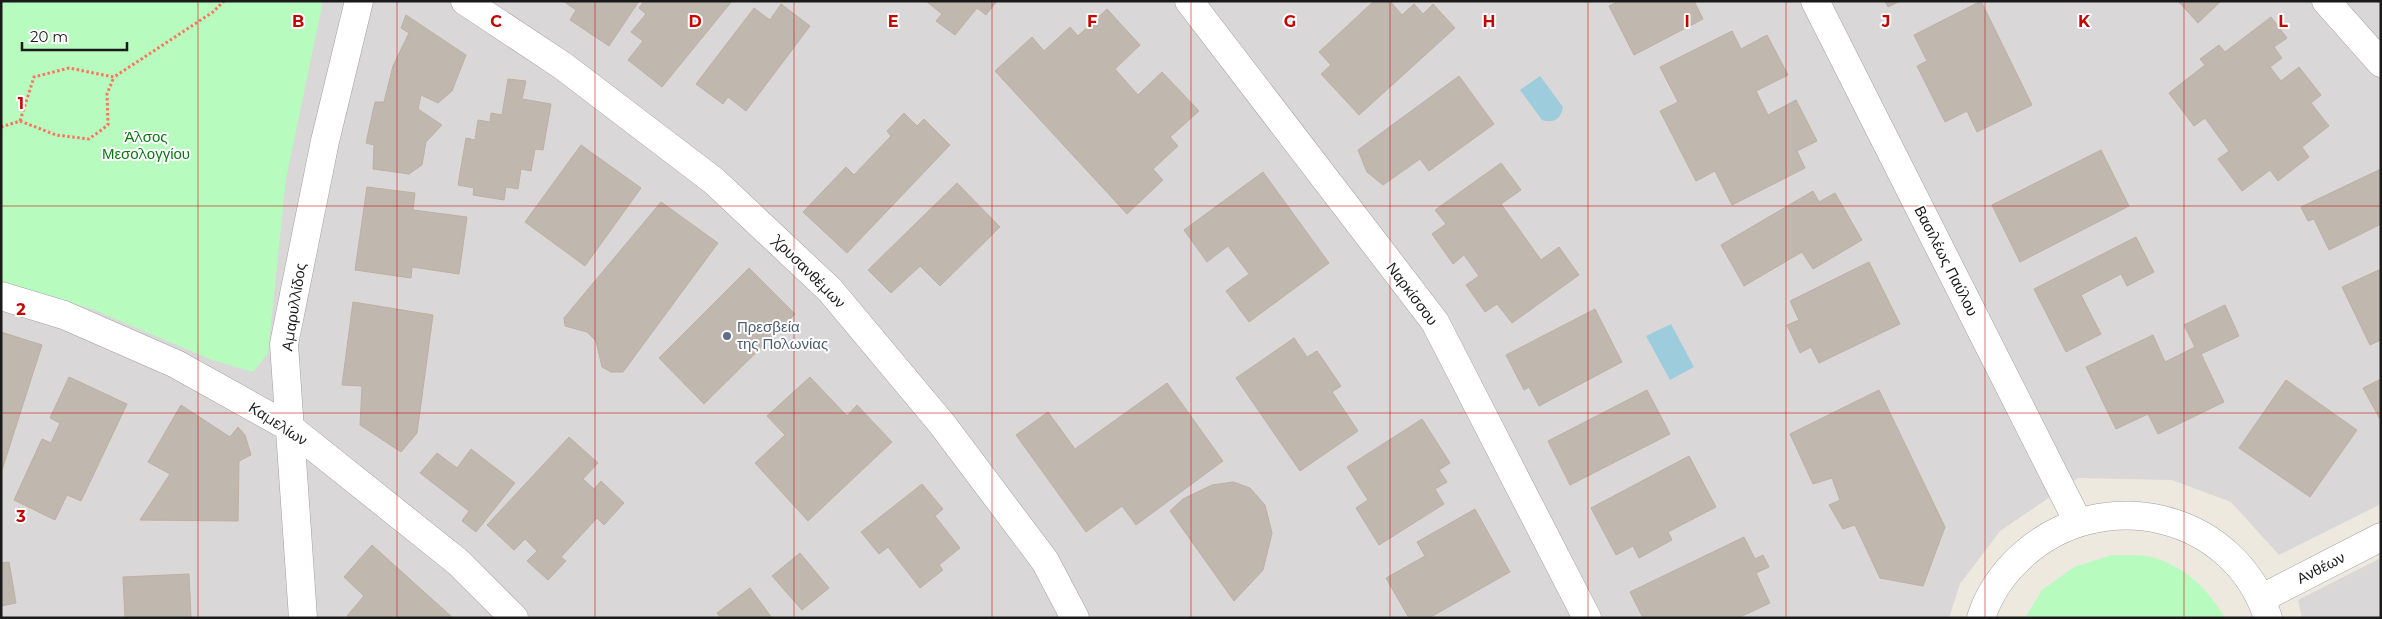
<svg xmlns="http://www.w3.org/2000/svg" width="2382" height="619" font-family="Montserrat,sans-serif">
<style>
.residential{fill:#d9d7d7}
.park{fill:#b8fbbf}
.water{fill:#9dcddd}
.building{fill:#c0b8af;stroke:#bfafa1}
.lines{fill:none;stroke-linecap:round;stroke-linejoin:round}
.minor-casing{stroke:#a1a1a1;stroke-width:29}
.path{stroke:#ff725e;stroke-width:3;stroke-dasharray:2.5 2.5;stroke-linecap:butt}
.minor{stroke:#fff;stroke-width:28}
.grid{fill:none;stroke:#c50500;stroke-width:1;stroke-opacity:0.55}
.service-dot{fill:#5c6f8a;stroke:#fff;stroke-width:2}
.labels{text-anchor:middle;stroke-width:4;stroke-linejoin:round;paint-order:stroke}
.park-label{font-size:15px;fill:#077a13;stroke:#fff}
.street-label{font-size:15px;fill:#1a1a1a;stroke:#fff}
.service-label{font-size:15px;fill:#4e5e75;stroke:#fff;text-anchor:start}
.grid-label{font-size:16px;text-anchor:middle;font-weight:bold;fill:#c50500;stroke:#fff;stroke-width:4;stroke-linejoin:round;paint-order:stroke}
</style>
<rect width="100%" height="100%" fill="#ede9df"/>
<path class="residential" d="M1,1H2381V504L2279,555L2231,502L2172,480L2078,478L2000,531L1960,584L1949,618H1Z
M2381,558V618H2302L2298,600Z"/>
<path class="park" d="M1,1H323L286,179L268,353L253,372L212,360L92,309L1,283Z
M2112,555C2124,556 2139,554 2151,557C2185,566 2208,589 2225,618H2025L2042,590L2074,567Z"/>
<path class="water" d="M1540,76L1563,107C1561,119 1553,124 1542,120L1520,90Z
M1671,324L1694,367L1670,380L1646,336Z"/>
<path class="building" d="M563,1H639L609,46L570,20L576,10Z
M644,1H732L662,87L628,60L643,41L631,32L646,14L639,8Z
M926,1H997L986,15L977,8L955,35L936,21L942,14Z
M1374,1H1390L1402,15L1414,4L1423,14L1433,4L1455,28L1359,115L1321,74L1331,65L1319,52Z
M1619,1H1694L1703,19L1634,55L1609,6Z
M1885,1H1900L1888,7Z
M1981,1L2032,105L1977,132L1967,111L1945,122L1917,66L1927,61L1914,35Z
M2178,1H2221L2198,23Z
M781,4L810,26L746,111L728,97L723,104L696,84L754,8L770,20Z
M1107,9L1140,45L1115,69L1138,95L1162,72L1199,111L1170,137L1178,146L1153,169L1163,180L1127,214L995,71L1032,37L1044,51L1070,27L1078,36Z
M406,15L466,55L452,91L438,103L421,95L418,109L442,125L426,142L422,165L409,174L373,169L374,145L366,143L375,102H384L393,66L409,33L401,28Z
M2271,17L2287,38L2274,47L2282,58L2270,67L2281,81L2299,67L2321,95L2311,103L2329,126L2302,147L2309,157L2278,181L2270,170L2242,191L2218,159L2229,151L2205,118L2194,126L2169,93L2205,65L2200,59L2219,45L2225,52Z
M1732,31L1741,49L1767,35L1788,75L1756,91L1768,115L1796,100L1817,141L1797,151L1805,168L1732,205L1715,171L1696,181L1660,111L1678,102L1660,67Z
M1459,76L1494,124L1429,171L1420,159L1383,185L1367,172L1358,150Z
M508,79L526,81L522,99L551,104L543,150L535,149L531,171L521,169L518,189L506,187L504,200L473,195L474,188L458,185L466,138L475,140L478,120L490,122L491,113L502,115Z
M904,113L917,126L924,119L950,145L847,253L803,212L846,167L854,175L891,136L887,131Z
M581,145L641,188L585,266L525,222Z
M2101,150L2129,206L2020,262L1992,205Z
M1501,163L1521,190L1501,204L1541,260L1559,247L1579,275L1512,323L1497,304L1485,312L1466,285L1479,276L1464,255L1453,264L1432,234L1446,224L1435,210Z
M2381,169V224L2329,250L2314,219L2308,221L2301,207Z
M1263,172L1329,263L1249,322L1226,291L1249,274L1228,246L1207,262L1184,230Z
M957,183L1000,227L940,286L920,266L891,293L868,270Z
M367,187L415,193L413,210L467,217L459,274L412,267L411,278L355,270Z
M1813,191L1819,202L1835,193L1862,240L1813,269L1802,252L1744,286L1721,245Z
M661,202L718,243L623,372H611L602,367L596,341L587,332L565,326L564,318Z
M2136,237L2154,272L2127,286L2121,274L2081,295L2101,334L2066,352L2034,289Z
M1869,262L1900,324L1819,363L1811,347L1800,353L1787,325L1799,320L1790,301Z
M749,268L795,314L704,404L659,358Z
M2381,269V340L2370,345L2342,287Z
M353,302L433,315L417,433L401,452L360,425L362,386L342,385Z
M2225,305L2239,336L2201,354L2224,402L2158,434L2148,414L2116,429L2086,367L2153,335L2165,362L2195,347L2184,325Z
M1595,309L1622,362L1539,406L1529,387L1524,390L1506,355Z
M1,332L42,345L1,473Z
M1294,338L1307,357L1317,351L1341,386L1332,392L1358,431L1300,471L1236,378Z
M69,377L127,404L81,501L67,495L55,520L14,500L42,439L51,443L60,423L50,418Z
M810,377L847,416L857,405L892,442L808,521L755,463L785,435L767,416Z
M2381,379V421L2363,388Z
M2286,380L2357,430L2310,497L2239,448Z
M1167,383L1223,461L1136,525L1122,506L1086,532L1016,435L1048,412L1075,449Z
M1647,390L1670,434L1570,485L1548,441Z
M1879,390L1945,527L1923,586L1880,578L1855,525L1843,529L1829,505L1840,500L1832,478L1813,484L1790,434Z
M181,405L230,437L238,427L245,435L251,455L239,461L238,521L140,520L170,474L148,462Z
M1422,419L1450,463L1439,470L1447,482L1435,489L1444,504L1379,545L1356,508L1368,500L1347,467Z
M569,437L598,463L583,479L594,489L601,481L624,503L604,525L597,518L561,557L566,561L548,580L527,561L537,551L525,539L514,550L487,525Z
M471,449L515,483L476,532L462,521L469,511L420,473L437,453L457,468Z
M1689,456L1716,507L1668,532L1672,540L1639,558L1633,546L1616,555L1591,508Z
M1233,482L1250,488L1265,505L1272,533L1263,570L1234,601L1170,511L1183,499L1212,485Z
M922,484L943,509L935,516L960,548L939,565L943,570L920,588L888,547L879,554L861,532Z
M1475,509L1510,572L1429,618H1409L1386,578L1425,556L1417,542Z
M1744,537L1755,559L1763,555L1769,567L1756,573L1770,603L1738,618H1643L1630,592Z
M372,545L453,618H349L347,616L364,596L344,577Z
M800,553L829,588L802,610L772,576Z
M9,562L16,603L1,606V563Z
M189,574L191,618H120H125L123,577Z
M750,588L772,618H721L717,613Z"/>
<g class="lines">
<g class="minor-casing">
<path id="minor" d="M465,1L563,66L714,181L830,290L942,424L1045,561L1075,618
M1189,1L1435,322L1587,618
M1815,1L2078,522
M2326,1L2381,63
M1,296L64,315L176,364L289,427L458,562L514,618
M2262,598L2381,537
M303,618L284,344L325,141L359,1
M1981,618C1989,593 2004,572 2023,555C2103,483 2235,513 2268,618"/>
</g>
<path class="path" d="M20,121L56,135L89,139L108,125L107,94L114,77
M1,127L20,121L34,77L69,68L114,77L213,12L224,1"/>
<use href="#minor" class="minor"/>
</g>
<path class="grid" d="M198,1V618M397,1V618M595,1V618M794,1V618M992,1V618M1191,1V618M1390,1V618M1588,1V618M1786,1V618M1985,1V618M2184,1V618M1,206H2381M1,413H2381"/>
<circle class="service-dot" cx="727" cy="336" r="5"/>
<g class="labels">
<g class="park-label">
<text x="146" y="142">Άλσος<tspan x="146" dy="17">Μεσολογγίου</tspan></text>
</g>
<g class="street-label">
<text transform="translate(1946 261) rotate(63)" y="5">Βασιλέως Παύλου</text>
<text transform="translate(809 272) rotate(45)" y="5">Χρυσανθέμων</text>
<text transform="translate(1412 294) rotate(53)" y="5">Ναρκίσσου</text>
<text transform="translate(294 307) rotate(-81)" y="5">Αμαρυλλίδος</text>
<text transform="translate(278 424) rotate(33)" y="5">Καμελίων</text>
<text transform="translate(2321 568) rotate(-27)" y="5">Ανθέων</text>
</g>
<g class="service-label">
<text x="737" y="332">Πρεσβεία<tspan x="737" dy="17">της Πολωνίας</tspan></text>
</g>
</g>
<g class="grid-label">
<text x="298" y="27">B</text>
<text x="496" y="27">C</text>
<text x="695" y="27">D</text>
<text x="893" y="27">E</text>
<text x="1092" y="27">F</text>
<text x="1290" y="27">G</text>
<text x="1489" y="27">H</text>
<text x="1687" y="27">I</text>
<text x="1886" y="27">J</text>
<text x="2084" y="27">K</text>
<text x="2283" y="27">L</text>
<text x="21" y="109">1</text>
<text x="21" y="315">2</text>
<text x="21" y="522">3</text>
</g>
<rect width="2382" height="619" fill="none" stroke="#1a1a1a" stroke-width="5"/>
<path d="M22 42v8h105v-8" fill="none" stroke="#1a1a1a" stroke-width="2.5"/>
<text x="30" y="42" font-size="15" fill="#1a1a1a" stroke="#ffffff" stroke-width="4" paint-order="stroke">20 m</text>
</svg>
